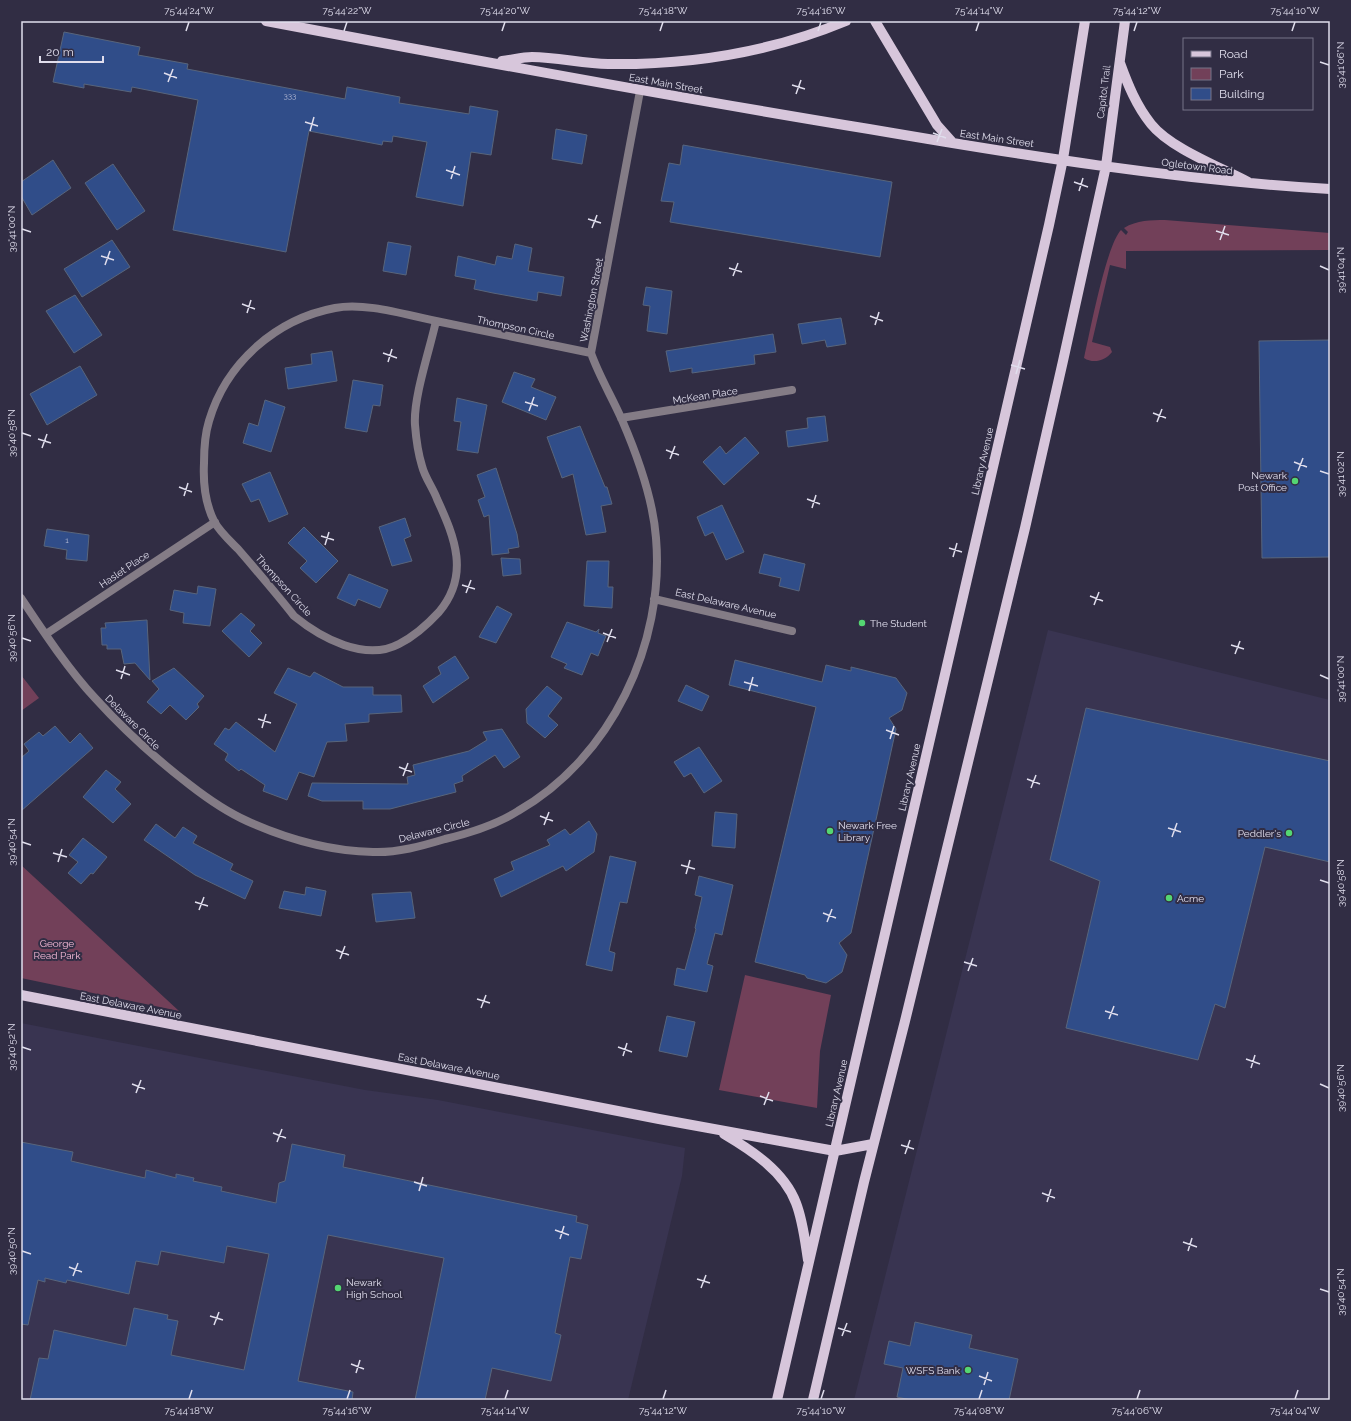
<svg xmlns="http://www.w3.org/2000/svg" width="1351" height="1421" font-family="Raleway,sans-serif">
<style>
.built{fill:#393451}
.green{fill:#724059}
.building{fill:#304d89;stroke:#58657c}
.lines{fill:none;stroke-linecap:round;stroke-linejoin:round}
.street{stroke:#847c86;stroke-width:8}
.primary{stroke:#d7c6db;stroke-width:10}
.ticks{fill:none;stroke:#e0deed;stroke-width:1.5}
.poi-dot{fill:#54d672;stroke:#312d44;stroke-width:1.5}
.labels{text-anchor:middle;stroke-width:4;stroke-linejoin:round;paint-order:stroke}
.number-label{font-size:8px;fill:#b4bad4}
.street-label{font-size:10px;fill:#e0deed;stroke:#312d44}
.poi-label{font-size:10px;fill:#e0deed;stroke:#312d44;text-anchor:start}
.park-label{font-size:10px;fill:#fcbedb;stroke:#312d44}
.neatline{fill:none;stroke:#e0deed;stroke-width:1.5}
.ticks-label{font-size:10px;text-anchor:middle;fill:#e0deed}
</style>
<rect width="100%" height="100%" fill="#312d44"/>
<path class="built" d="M1048,630L1330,700V1400H854Z
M21,1023L251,1068L365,1090L438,1100L685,1148L682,1176L628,1400H21Z"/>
<path class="green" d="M1165,220L1330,233V250L1126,251V269L1110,265L1092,342L1110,347L1112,352C1105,361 1093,364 1084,358C1090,332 1106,246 1121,230L1126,235L1128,232L1124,228C1137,220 1151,220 1165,220Z
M21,675L39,698L21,711Z
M21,865L179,1011L21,978Z
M745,975L831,995L820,1051L817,1108L719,1090Z"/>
<path class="building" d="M64,32L140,47L138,55L188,64L187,69L345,99L347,87L400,97L399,103L469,114L470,106L498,111L491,155L471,152L463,206L416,197L427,142L393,136L392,142L383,141L382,145L309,131L286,252L173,230L198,100L132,87L131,92L84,84V88L53,82Z
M556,129L587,135L582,164L552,159Z
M683,145L892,182L880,257L670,222L674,202L661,201L669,163L680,165Z
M53,160L71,188L32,215L21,196V182Z
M113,164L145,211L117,230L85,183Z
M112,240L130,267L82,297L64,269Z
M388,242L411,246L406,275L383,271Z
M515,244L532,248L528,271L564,277L561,296L538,292L537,301L493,293L474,289L476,280L455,276L458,256L495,265L497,256L512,259Z
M646,287L672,291L667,334L647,331L650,306L643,305Z
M75,295L102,335L74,353L46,311Z
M841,318L846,344L827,347L825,340L802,344L798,324Z
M773,334L776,352L754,355L755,364L692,373V368L670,372L666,351Z
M1330,340V557L1262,558L1259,341Z
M332,351L337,381L288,389L285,368L312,364L311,354Z
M80,366L97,395L47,425L30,394Z
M514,372L535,379L531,387L556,397L546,420L502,402Z
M353,380L383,385L380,406L373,405L367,432L345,428Z
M457,398L487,405L478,453L457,450L461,422L454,421Z
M265,400L285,407L271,452L243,443L249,423L258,426Z
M825,416L828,441L788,447L786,431L808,428L807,418Z
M580,426L605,487H607L612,504L601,506L606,532L586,535L573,474L562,478L547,437Z
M745,437L759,453L724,485L703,462L720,446L726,454Z
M496,468L517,534L519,547L508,549L509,553L492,555L489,515L484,517L478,500L485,497L477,475Z
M270,472L288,514L269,522L259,499L251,502L242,484Z
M722,505L744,552L726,560L713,532L705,536L697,517Z
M405,518L411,536L404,539L412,561L392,566L379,527Z
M304,527L338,561L316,583L300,568L307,561L288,543Z
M47,529L89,535L87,561L66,559L67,550L44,546Z
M764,554L805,564L799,591L779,586L781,578L759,573Z
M501,558L520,559L521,574L503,576Z
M587,561H609L608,587H613L612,608L584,606Z
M349,574L388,590L380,608L358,599L355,606L337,598Z
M198,586L216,589L210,626L183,623L184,613L170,610L174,590L197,594Z
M497,606L512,614L496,643L479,637Z
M241,613L255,625L250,631L262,643L249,657L222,631Z
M147,620L150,680L135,663L124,664L121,649H107V645H102L101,628H106L105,623Z
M567,622L596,632L599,629L598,633L606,636L598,656L591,653L582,675L564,668L567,664L551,657Z
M455,656L469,678L433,703L423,686L441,674L438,667Z
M735,660L822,682L826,665L851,671V667L896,678L907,693L902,710L889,718L896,729L851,933L839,943L847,955L842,972L826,983L807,978L805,975L755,962L816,707L729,685Z
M174,668L204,696L197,704L199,707L186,720L170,705L161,714L147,702L159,689L152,681Z
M288,668L310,677L314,672L343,687H373V695H401L402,712L369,714V722L345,724L347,741L327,742L314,777L299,772L287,800L263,791L265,785L241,769L239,771L225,760L228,754L214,744L225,728L229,730L236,722L275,752L297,704L274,693Z
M686,685L709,696L702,711L678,701Z
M547,686L562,698L548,716L558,725L545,738L527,723L526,709Z
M1086,708L1330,761V862L1265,847L1225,1008L1215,1004L1198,1060L1066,1028L1100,881L1050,860Z
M55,726L70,743L80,733L93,748L21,811V758L29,751L24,744L39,732L43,736Z
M502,729L520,757L504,768L495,755L462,776L463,781L454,784L456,792L390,809H363V801H322L308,796L312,783L408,784L407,777L415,775L413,765L469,751L487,740L483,732Z
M699,747L722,781L704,793L691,773L684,777L674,762Z
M106,770L121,782L115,789L131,804L113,823L83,797Z
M715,812L737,814L735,848L712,846Z
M589,821L597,834L594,852L566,871L563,866L501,897L494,879L514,870L511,862L550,845L547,840L565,829L570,835Z
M156,824L175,838L183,827L197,836L193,843L233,864L230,870L253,881L245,899L195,875L144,840Z
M83,838L107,857L93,874L91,873L81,884L68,873L78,862L69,855Z
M610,856L636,862L627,903L620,902L609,951L615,953L612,971L586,965Z
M699,876L733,885L722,935L715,933L707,964L713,966L707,992L674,985L677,968L685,970L696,929L695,928L702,897L695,895Z
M306,887L326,891L321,916L279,908L284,891L305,895Z
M411,892L415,918L376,922L372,894Z
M667,1016L695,1022L687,1057L659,1051Z
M21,1142L73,1152L71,1161L145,1178L146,1170L176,1178V1174L194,1178L193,1181L222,1187L221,1191L276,1203L279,1183L285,1181L292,1144L345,1155L343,1167L577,1216L576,1222L588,1225L581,1259L570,1257L555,1333L561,1335L551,1381L492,1368L485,1400H415L444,1258L328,1235L298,1381L353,1392L352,1400H30L39,1358L48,1359L54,1330L126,1346L134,1308L168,1315L167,1319L178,1321L171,1355L244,1370L269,1254L227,1246L224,1263L161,1251L158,1265L136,1261L129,1294L67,1280L66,1283L45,1278V1282L38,1280L28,1325L21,1324Z
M915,1322L972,1335L969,1348L1018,1359L1009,1400H911L897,1397L903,1368L884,1364L889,1341L910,1346Z"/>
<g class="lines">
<path class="street" d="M436,321C406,315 365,302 335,308C276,319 226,363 209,421C205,434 204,449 204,463C203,483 205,503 214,521C219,531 230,541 238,549C257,571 276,593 294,616C321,638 365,662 399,644C415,636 427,625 439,612C470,575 455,538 437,499C433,488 425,478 422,466C418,453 416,438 415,425C413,398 430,349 436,321L591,353
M621,418L792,390
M21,598C43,631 68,669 95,698C124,730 156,759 190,785C208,799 227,812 247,821C287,839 329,851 373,852C397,853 422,846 445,839C470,833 496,825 518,811C611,758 665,644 656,538C653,498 638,457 622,420C612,397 599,376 591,353L640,91
M654,599L792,631
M46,634L215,522"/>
<path class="primary" d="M266,21C467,59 667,96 869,129C1021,155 1175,180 1330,189
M875,21L937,125L953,143
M502,61C512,60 522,57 532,57C558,57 583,64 608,64C691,65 769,53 846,21
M1120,63C1128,85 1136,105 1151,124C1170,148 1220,167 1248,182
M21,995L659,1119L835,1151L873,1144
M724,1134C751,1150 784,1171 796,1203C803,1221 805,1241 808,1260
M777,1400L1049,225L1063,159L1085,21
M813,1400L864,1182L905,1021L1025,528L1063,361L1106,166L1125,21"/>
</g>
<path class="ticks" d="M186,31L189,22M344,31L347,22M502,31L505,22M660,31L663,22M818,31L821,22M976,31L979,22M1134,31L1137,22M1292,31L1295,22M1320,62L1329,65M164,73L177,78M168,82L173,69M792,85L805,89M796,94L801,80M305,122L318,126M310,131L314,117M933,133L946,138M937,142L942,129M446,170L460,175M451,179L455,166M1074,182L1088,187M1079,191L1083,178M588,219L601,223M592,228L597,215M22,229L31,232M1216,231L1229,235M1220,240L1225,226M101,256L114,260M105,265L110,251M1320,266L1329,270M729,268L742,272M733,276L738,263M242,304L255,309M247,313L251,300M870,316L883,321M875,325L879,312M383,353L397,358M388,362L392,349M1011,365L1025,369M1016,374L1020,360M525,402L538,406M529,411L534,397M1153,413L1166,418M1157,422L1162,409M22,433L31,436M38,439L51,443M42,448L47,434M666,450L679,455M670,459L675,446M1294,462L1307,467M1298,471L1303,458M1320,471L1329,474M179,487L192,492M184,496L188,483M807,499L820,504M812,508L816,495M321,536L334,540M325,545L329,532M949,548L962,552M953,557L957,543M462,585L475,589M466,593L471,580M1090,596L1103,601M1094,605L1099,592M603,633L616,638M22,638L31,641M607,642L612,629M1231,645L1244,649M1235,654L1240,641M116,670L130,675M1320,675L1329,679M121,679L125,666M744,682L758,686M749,691L753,677M258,719L271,723M262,728L266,714M886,730L899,735M890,739L894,726M399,767L412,772M403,776L408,763M1027,779L1040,784M1031,788L1036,775M540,816L553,821M544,825L549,812M1168,828L1181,832M1172,837L1177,823M22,842L31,845M53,853L67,857M58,862L62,849M681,865L695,869M686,874L690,860M1320,880L1329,883M195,902L208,906M199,910L204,897M823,913L836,918M827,922L832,909M336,950L349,955M340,959L345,946M964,962L977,966M968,971L973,958M477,999L490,1003M481,1008L486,995M1105,1011L1118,1015M1109,1019L1114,1006M22,1047L31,1050M618,1047L632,1052M623,1056L627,1043M1246,1059L1260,1064M1251,1068L1255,1055M132,1084L145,1089M1320,1084L1329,1088M136,1093L141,1080M760,1096L773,1101M764,1105L769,1092M273,1133L286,1138M277,1142L282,1129M901,1145L914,1149M905,1154L910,1140M414,1182L427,1186M419,1191L423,1177M1042,1193L1055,1198M1047,1202L1051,1189M555,1230L569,1235M560,1239L564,1226M1183,1242L1197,1247M22,1251L31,1254M1188,1251L1192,1238M69,1267L82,1272M73,1276L78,1263M697,1279L710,1283M701,1288L706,1275M1320,1289L1329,1292M210,1316L223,1320M214,1325L219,1312M838,1328L851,1332M842,1336L847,1323M351,1364L364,1369M356,1373L360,1360M979,1376L992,1381M984,1385L988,1372M189,1399L192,1390M347,1399L350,1390M505,1399L508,1390M663,1399L666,1390M821,1399L824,1390M979,1399L982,1390M1137,1399L1140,1390M1295,1399L1298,1390"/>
<g class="poi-dot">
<circle cx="1295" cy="481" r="4"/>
<circle cx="862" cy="623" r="4"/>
<circle cx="830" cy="831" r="4"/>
<circle cx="1289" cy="833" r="4"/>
<circle cx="1169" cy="898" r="4"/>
<circle cx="338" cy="1288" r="4"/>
<circle cx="968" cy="1370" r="4"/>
</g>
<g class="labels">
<g class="number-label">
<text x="290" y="99">333</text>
<text x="67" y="543">1</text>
</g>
<g class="street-label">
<text transform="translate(666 83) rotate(10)" y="4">East Main Street</text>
<text transform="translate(1103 92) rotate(-83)" y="4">Capitol Trail</text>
<text transform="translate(997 138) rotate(8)" y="4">East Main Street</text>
<text transform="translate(1197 166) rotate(7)" y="4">Ogletown Road</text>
<text transform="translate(591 300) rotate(-79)" y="4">Washington Street</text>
<text transform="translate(516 327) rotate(12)" y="4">Thompson Circle</text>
<text transform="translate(705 395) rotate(-9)" y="4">McKean Place</text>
<text transform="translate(982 461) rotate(-77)" y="4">Library Avenue</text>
<text transform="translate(124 569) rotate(-34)" y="4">Haslet Place</text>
<text transform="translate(284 585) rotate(48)" y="4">Thompson Circle</text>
<text transform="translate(726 603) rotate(13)" y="4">East Delaware Avenue</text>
<text transform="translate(133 722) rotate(45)" y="4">Delaware Circle</text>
<text transform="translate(909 777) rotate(-77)" y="4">Library Avenue</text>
<text transform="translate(434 830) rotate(-14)" y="4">Delaware Circle</text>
<text transform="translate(131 1005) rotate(11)" y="4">East Delaware Avenue</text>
<text transform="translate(449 1066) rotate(11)" y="4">East Delaware Avenue</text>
<text transform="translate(836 1093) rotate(-77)" y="4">Library Avenue</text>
</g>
<g class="poi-label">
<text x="1287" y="479" text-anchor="end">Newark<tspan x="1287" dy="12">Post Office</tspan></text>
<text x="870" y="627">The Student</text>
<text x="838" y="829">Newark Free<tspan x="838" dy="12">Library</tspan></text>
<text x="1281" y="837" text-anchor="end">Peddler's</text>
<text x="1177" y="902">Acme</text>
<text x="346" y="1286">Newark<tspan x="346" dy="12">High School</tspan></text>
<text x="960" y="1374" text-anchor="end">WSFS Bank</text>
</g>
<g class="park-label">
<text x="57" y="947">George<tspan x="57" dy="12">Read Park</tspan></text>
</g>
</g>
<rect width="1351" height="1421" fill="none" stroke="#312d44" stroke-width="44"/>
<rect x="1183" y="38" width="130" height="72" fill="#312d44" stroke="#777488"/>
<rect x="1191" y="51" width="20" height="6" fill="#d7c6db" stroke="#777488"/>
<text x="1219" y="58" font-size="12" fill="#e0deed">Road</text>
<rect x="1191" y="68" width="20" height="12" fill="#724059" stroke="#777488"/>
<text x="1219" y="78" font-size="12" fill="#e0deed">Park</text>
<rect x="1191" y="88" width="20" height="12" fill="#304d89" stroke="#777488"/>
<text x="1219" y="98" font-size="12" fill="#e0deed">Building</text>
<path d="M40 56v6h63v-6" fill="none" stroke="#e0deed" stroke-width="2"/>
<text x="46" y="56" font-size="12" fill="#e0deed" stroke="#312d44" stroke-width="3" paint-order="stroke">20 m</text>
<rect x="22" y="22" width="1307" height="1377" class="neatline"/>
<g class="ticks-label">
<text x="189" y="14">75°44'24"W</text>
<text x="347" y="14">75°44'22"W</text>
<text x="505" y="14">75°44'20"W</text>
<text x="663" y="14">75°44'18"W</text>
<text x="821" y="14">75°44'16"W</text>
<text x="979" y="14">75°44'14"W</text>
<text x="1137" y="14">75°44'12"W</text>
<text x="1295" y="14">75°44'10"W</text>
<text transform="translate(1340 65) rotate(-90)" y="4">39°41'06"N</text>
<text transform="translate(11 229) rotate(-90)" y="4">39°41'00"N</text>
<text transform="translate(1340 270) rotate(-90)" y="4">39°41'04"N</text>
<text transform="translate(11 433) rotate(-90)" y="4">39°40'58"N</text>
<text transform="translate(1340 474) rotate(-90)" y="4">39°41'02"N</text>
<text transform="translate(11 638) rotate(-90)" y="4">39°40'56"N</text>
<text transform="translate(1340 679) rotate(-90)" y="4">39°41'00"N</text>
<text transform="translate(11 842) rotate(-90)" y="4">39°40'54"N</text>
<text transform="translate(1340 883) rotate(-90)" y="4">39°40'58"N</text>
<text transform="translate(11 1047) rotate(-90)" y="4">39°40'52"N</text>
<text transform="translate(1340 1088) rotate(-90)" y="4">39°40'56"N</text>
<text transform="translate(11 1251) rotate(-90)" y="4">39°40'50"N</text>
<text transform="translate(1340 1292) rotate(-90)" y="4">39°40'54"N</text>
<text x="189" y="1414">75°44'18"W</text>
<text x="347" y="1414">75°44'16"W</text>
<text x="505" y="1414">75°44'14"W</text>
<text x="663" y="1414">75°44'12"W</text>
<text x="821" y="1414">75°44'10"W</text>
<text x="979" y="1414">75°44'08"W</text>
<text x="1137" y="1414">75°44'06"W</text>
<text x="1295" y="1414">75°44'04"W</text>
</g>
</svg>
